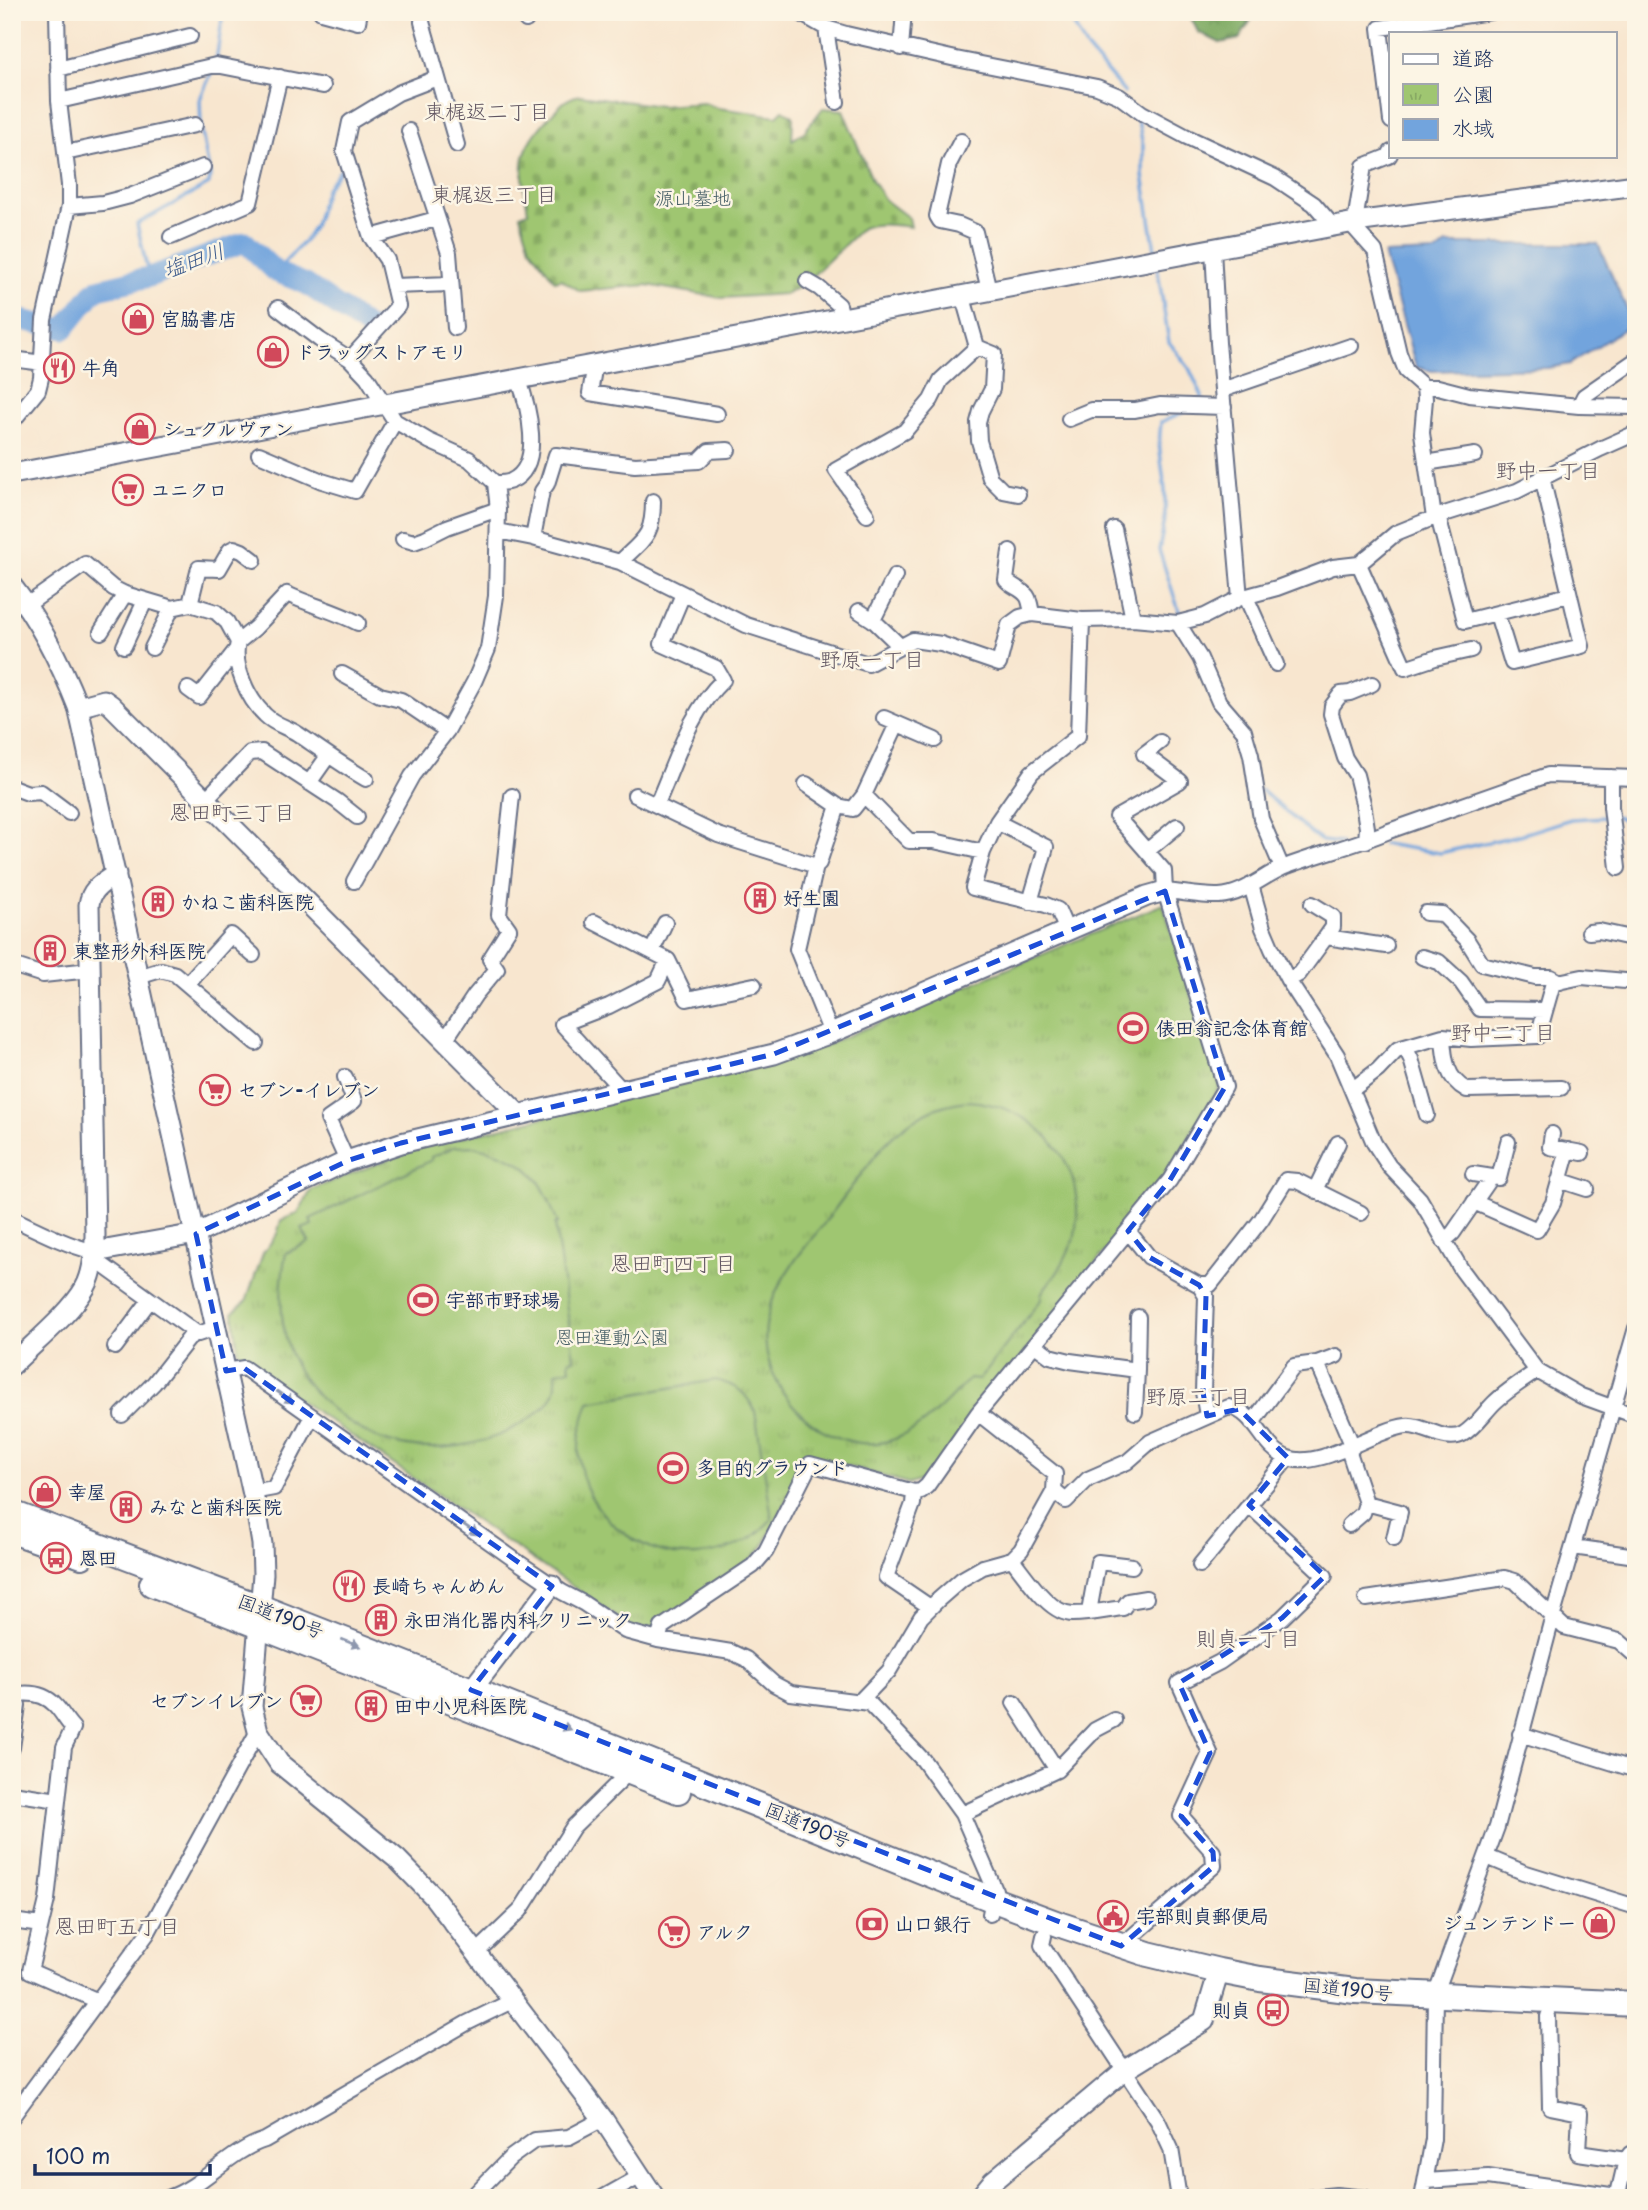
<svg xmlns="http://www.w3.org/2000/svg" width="1648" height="2210" font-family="'Playpen Sans','Klee One',sans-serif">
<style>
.forest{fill:url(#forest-crowns);stroke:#4d6d60;stroke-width:2}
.cemetery{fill:url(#cemetery-stones);stroke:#5d7a68;stroke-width:2}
.park{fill:url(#park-tufts);stroke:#5d7a68;stroke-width:2}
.pitch{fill:#9fc671;stroke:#5d7a68;stroke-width:2}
.water{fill:#72a4dd;stroke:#466a9e;stroke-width:2}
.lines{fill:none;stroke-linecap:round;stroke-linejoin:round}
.stream{stroke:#72a4dd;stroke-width:3.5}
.river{stroke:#72a4dd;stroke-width:21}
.street-casing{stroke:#686f86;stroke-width:18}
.secondary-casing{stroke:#686f86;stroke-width:23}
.highway-casing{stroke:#686f86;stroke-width:28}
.street{stroke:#fff;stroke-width:14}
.secondary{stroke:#fff;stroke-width:19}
.highway{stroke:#fff;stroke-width:24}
.oneway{fill:#8d97ae}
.marked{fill:none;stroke:#1d4ed8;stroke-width:5;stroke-dasharray:14 9;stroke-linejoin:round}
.labels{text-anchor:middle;stroke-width:5;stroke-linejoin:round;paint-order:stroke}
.park-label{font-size:19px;fill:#435c64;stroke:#fcf5e5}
.poi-label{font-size:19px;font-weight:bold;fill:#1b2f5e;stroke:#fcf5e5;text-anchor:start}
.street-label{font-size:19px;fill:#1b2f5e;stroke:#fcf5e5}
.neighbourhood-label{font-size:21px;fill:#615662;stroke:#fcf5e5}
.water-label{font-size:21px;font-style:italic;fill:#39588a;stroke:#fcf5e5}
</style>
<defs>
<pattern id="forest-crowns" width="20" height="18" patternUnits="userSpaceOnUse" patternTransform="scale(1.75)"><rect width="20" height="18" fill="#7fab63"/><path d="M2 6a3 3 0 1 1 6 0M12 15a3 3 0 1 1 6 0" fill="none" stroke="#678c55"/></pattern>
<pattern id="cemetery-stones" width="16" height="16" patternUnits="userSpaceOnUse" patternTransform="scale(1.75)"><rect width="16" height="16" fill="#9fc671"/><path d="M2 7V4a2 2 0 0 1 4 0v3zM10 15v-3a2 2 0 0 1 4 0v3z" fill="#88aa64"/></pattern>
<pattern id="park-tufts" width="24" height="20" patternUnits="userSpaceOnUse" patternTransform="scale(1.75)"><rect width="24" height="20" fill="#9fc671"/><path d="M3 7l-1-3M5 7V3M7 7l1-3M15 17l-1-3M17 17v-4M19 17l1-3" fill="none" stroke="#88aa64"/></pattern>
</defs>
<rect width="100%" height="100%" fill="#fcf5e5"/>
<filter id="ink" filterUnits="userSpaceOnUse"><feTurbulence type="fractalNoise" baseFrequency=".0143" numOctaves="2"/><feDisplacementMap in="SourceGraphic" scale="14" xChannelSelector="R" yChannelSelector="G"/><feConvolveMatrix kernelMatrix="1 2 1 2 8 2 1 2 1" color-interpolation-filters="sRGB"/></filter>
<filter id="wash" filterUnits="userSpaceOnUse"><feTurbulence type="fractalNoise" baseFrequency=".00686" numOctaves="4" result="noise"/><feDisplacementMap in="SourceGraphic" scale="28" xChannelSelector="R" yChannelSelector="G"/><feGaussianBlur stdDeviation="1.57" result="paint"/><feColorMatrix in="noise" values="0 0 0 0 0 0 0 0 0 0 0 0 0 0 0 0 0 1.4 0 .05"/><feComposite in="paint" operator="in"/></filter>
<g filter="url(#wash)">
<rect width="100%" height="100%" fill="#f8e6cf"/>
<path class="forest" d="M1188,12H1256L1239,39L1220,43L1198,32Z"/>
<path class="cemetery" d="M580,95L660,106L704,103L718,108L777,116L783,110L793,116L792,140L804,132L823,108L843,110L872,180L885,200L909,218L911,227C894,225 878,222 862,228L802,286L785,294L722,298L647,285L580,291L561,279L555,281L530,247L520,215L528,212C521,165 515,154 550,116C561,104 564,99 580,95Z"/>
<path class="park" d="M1163,904L1220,1086L1170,1169L925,1479L910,1484L809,1455L763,1547L748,1563L656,1626L636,1630L239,1359L233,1312L246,1302L263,1253L277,1234L281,1220L297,1214L312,1189L420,1147L797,1057Z"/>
<path class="pitch" d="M968,1101C1025,1104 1075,1147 1077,1207C1077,1217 1077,1229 1074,1239C1069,1250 1064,1262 1057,1273C1053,1280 1043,1287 1041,1295C1041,1296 1041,1298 1041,1300L979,1380L969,1379C948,1401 924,1428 895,1439C828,1463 753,1386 767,1320C774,1282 800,1254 823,1225C843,1198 863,1171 884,1145C908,1120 933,1104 968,1101Z
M473,1146C503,1153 531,1162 545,1192C550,1202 553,1213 558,1223L555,1224L574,1359L569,1360L570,1369L556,1372C556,1378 557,1387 554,1393C547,1410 525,1422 510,1430C494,1439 477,1443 459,1446C404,1454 363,1439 323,1401C309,1387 296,1371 290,1353C279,1320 279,1287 286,1253L309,1242L302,1229L312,1225L310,1219L432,1160L431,1157L454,1147Z
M716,1380C737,1386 745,1391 755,1411L772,1519C765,1526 757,1535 748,1540C733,1548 714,1554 697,1555C640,1559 581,1513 579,1454C578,1435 583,1420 589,1402Z"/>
<path class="water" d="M1447,244H1598L1633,323L1570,364L1548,368L1431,371L1416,367L1384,254L1437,252Z"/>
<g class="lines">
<path class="stream" d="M1067,12L1085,46L1124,92
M216,62L223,12
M1137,116L1143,146V175L1155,250
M1157,266L1169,342L1189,368L1202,396V400
M276,272L307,238L315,224L326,189L343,166
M149,277L137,224L209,184L210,176L201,128L200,99L213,69
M1181,617L1159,550L1165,520V490L1159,444L1161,422L1184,412
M1261,790L1313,835L1322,841L1340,843
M1616,816L1636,825
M1383,844L1440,853L1520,835L1571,819L1606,817"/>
<path class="river" d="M12,318L64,329L92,294L98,289L149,277L245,242L276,272L306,284L369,328"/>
</g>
</g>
<g filter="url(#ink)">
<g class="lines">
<g class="street-casing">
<path id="street" d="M321,12L358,22L360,12
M423,12L422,22L457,145
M524,12L526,20
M798,12L826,28L846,34L956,59L1097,87L1119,96L1142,113L1187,137L1275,178L1314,204L1333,226
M826,28L837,102
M901,48L904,12
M58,69L190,36
M59,101L216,65L323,86
M1391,121L1380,28L1490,12
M409,131L449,253L455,328
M961,141L949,164L937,216L940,221L959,225L975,232L989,290
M65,153L195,125
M69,206L103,203L130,196L203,167
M1355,222L1364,166L1389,156L1391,152
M1350,223L1375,251L1399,353L1406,371L1424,387H1438L1469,395L1579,406L1636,407
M171,237L250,203L280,77
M371,237L436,219
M1213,249L1218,343L1240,598
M807,281L819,288L839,305L842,318
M393,286L451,284
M278,308L320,340L350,359
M977,347L994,354L992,389L981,411L978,422L979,441L990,478L1003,491L1018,494
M12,359L43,363
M595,364L590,393L717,414
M1424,387L1425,399L1422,433L1434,518
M1222,390L1351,346
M1579,406L1584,396L1636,360
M1069,419L1091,410H1135L1160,405L1224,407
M12,422L38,390L41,378L44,320L69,206V185L59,101L57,12
M259,454L322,481L355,491L395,421
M1426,463L1475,455
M495,483C500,483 507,483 511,481C545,466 528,404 518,378
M867,515L836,470L905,431L931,400L941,380L977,347L962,294
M1438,516L1465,621L1569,595
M1114,529L1133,619
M498,531L533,538L620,562L746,625L868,664L913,640L941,644L999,664L1009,625L1020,617L1032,614L1082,620L1133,619L1178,623L1205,616L1240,598L1277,588L1333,567L1359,564L1396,533L1438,516L1517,491L1600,449L1636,433
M533,538L542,491L547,484L556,455L635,465L699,461L709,451L728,450
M403,539L414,542L425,538L447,527L498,509
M1010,551L1006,580C1012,587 1021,588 1027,596C1030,600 1031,609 1032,614
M620,562C645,538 653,536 653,501
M1359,564L1405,668L1435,658L1471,650
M1246,597L1276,664
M190,604L199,568L219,569L230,550L234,548L242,551L254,560
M27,605L85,564L113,588L125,594L172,608L190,604L216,612L227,622L238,642C232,665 248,699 265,715C275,725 287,727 298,734C320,749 342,765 366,779
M859,611L873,620L901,647
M1497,614L1512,663L1582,646L1542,477
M873,620L895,576
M1178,623L1200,658L1219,702L1244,731L1251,755L1261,819L1282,868
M101,632L125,594
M238,642L255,628L287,594C310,605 335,611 358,623
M124,646L145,601
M152,648L172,608
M342,674L380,695L401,700L447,731
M188,689L199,697L236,650
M884,718L935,740
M1611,777V807L1618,868
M309,783L328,756
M806,784L838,806L853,809L864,795L909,841H934L983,852
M12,787L28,793L41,792L69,813
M635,795L718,835L816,866
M864,795L897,724
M206,799L250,753L262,752L337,801L357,817
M659,799C677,758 690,711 723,680L716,668L662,644L683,594
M997,822L1046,847L1030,902
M1366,841L1367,828L1363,803L1356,775L1345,758L1331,714L1332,706L1341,694L1350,693L1372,684
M1147,851L1177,826
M354,881L412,776L447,731L474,682L488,649L496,596L498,509L495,483L469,459L429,441L395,421L367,377L350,359L398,306L387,260L371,237L344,151L350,122L398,93L437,78
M1251,885L1263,928L1272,949L1288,980L1337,1055L1374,1143L1389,1166L1420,1199L1461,1269L1537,1371L1581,1396L1636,1416
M1165,891C1180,892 1205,897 1219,896C1242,895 1262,877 1282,868C1317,854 1354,846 1389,831L1548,775L1636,778
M1312,904L1333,917V927L1326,937L1386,946
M1426,913L1442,914L1467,940L1482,964L1535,977H1551L1560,982
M594,922L668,960L658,981L609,1006L562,1024L621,1089
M1067,931L1058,910L1046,905L973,888L983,852L997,822L1032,772L1078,736L1082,620
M1589,932L1599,931L1636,939
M652,951L665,923
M1422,957L1439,962L1461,982L1480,1009L1545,1010
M668,960L687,999L754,985
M12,965L43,975L90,970
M138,977L161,970L175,974L256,1043
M1288,980L1299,974L1326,937
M187,984L231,935L253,955
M831,1033L797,949L816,866L819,863L838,806
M1443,1036C1444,1058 1446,1079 1467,1090L1561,1088
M445,1040L475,995L497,969L490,959L509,929L499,915L512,796
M1405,1047L1411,1059L1427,1115
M345,1077L354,1101L328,1119L347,1161
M1353,1089L1378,1070L1398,1049L1443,1036L1471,1039L1538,1036L1553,983L1582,977L1636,982
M1552,1134L1550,1147L1582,1153
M1473,1174L1499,1178L1508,1142
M1559,1180L1587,1189
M1315,1190L1338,1143
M1474,1202L1537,1230L1553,1203L1568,1150
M12,1218C39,1231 66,1245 95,1252
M1128,1231L1149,1257L1199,1285L1206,1296L1203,1392L1207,1416
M1444,1241L1453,1233L1491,1178
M94,1259L198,1334L216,1328
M1199,1285H1210L1261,1220L1286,1180L1297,1181L1361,1213
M1035,1345L1050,1356L1070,1361L1137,1370L1138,1317
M115,1347L150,1300
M1317,1363L1353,1447
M226,1371L244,1368L515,1560L562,1592L583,1603L625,1631L658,1640L731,1652L746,1659L774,1684L791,1693L869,1703L923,1760L962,1814L995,1890L990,1914
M1135,1412L1137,1370
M122,1415L154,1383L194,1332
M1252,1423L1294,1366L1317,1363L1336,1356
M1348,1449L1366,1503L1363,1513L1349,1525
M1054,1491L1066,1501L1088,1479L1127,1462L1150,1442L1229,1407C1257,1412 1261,1448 1288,1458C1321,1470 1373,1430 1406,1426C1424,1424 1445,1444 1463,1434C1475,1427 1484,1413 1494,1403C1506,1391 1522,1381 1537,1371
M252,1492L274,1488L312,1416
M914,1492L913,1504L886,1577L930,1607
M1366,1503L1400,1512L1394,1538
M1573,1547L1636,1556
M1012,1559C1026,1576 1049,1614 1073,1614C1089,1614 1107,1610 1123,1608L1128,1601L1146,1598
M1200,1565L1288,1458
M1366,1599L1505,1578L1515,1581L1564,1627L1619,1641L1636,1656
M1089,1612L1098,1562L1132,1566
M658,1640L662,1627L753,1566L766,1551L810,1464L914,1492L921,1491L927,1486L978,1413L1170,1180L1225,1087L1165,891L1164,871L1117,817L1180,781L1144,754L1160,742
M12,1695C27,1692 44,1693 55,1705C62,1712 66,1721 73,1728L64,1747L47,1900L30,1971L98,2001
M860,1701L889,1671L921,1617L938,1600L962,1579L983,1567L1012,1559L1021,1550L1054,1491L1055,1474L978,1413
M1014,1703L1057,1770
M1520,1734L1636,1770
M12,1748L18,1705
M12,1793L58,1800
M962,1814L1057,1770L1095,1730L1114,1720
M1487,1857L1523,1872L1636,1907
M12,1921L41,1925
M1044,1936L1042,1945L1158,2121L1171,2149L1179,2198
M1121,1946L1214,1866L1213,1852L1181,1816L1210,1753L1179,1683L1220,1662L1282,1618L1325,1576L1249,1505
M477,1952L520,1911L573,1827L629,1772
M1548,2016L1550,2107L1580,2113L1578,2153L1626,2160
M12,2117L147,1934L258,1731
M1426,2181L1488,2177L1617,2196
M168,2198C204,2186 229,2151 265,2140L467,2023L514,2000
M471,2198L510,2158L535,2140L569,2137L603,2119
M602,2198L641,2176
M1308,2198L1336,2195L1366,2198
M1422,2198L1433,2139L1435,1995L1497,1827L1553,1615L1636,1328
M1617,2198L1626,2160L1630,2154L1636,2155"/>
</g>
<g class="secondary-casing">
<path id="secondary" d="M12,474L1355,222L1636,185
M12,586C41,623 61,664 78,707L256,1508L262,1544L263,1574L252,1707L258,1731L279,1763L397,1859L433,1896L603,2119L655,2198
M78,707L104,700L111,705L518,1114
M95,1252L196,1234L347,1161L401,1143L774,1054L831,1033L1147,896L1165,891
M12,1365C34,1343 70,1314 85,1288C94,1272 95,1252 95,1234L89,905C91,888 103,883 116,874
M463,1701L552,1585
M979,2198L993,2181L1125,2070L1204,2021L1219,1971"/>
</g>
<g class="highway-casing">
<path id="highway" d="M12,1513L260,1607L497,1700L994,1900L1064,1926L1148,1954L1219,1971L1260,1979L1355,1991L1636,2004
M12,1531L82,1556
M152,1584L678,1791"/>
</g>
<use href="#street" class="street"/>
<use href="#secondary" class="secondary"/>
<use href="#highway" class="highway"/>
</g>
<defs><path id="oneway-solid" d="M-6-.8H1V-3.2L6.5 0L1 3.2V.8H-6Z" transform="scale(1.75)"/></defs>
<g class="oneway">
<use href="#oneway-solid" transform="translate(285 1397) rotate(35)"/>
<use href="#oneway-solid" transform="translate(470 1529) rotate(35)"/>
<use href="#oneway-solid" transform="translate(351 1643) rotate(22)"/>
<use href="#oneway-solid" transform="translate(562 1726) rotate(22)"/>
</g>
</g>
<path class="marked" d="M1165,891L1225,1087L1170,1180L1128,1231L1149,1257L1199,1285L1206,1296L1203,1392L1207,1416L1239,1409L1288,1458L1249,1505L1325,1576L1282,1618L1179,1683L1210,1753L1181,1816L1213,1852L1214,1866L1121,1946L471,1690L552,1586L244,1368L226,1371L196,1234L347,1161L401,1143L774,1054Z"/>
<defs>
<g id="shop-ring" transform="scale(1.575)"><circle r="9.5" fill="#fcf5e5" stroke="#d1495b" stroke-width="1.5"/><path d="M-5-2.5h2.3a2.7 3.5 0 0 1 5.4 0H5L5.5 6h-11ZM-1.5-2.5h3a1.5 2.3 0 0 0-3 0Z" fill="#d1495b"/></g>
<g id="restaurant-ring" transform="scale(1.575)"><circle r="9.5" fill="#fcf5e5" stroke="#d1495b" stroke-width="1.5"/><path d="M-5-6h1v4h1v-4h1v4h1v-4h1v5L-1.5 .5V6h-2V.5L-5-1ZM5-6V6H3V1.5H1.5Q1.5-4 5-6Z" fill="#d1495b"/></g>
<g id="supermarket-ring" transform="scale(1.575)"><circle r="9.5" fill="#fcf5e5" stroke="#d1495b" stroke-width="1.5"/><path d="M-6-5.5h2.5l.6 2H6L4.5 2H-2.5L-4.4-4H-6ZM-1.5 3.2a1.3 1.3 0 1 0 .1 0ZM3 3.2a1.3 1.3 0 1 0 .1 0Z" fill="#d1495b"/></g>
<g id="building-ring" transform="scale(1.575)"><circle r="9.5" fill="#fcf5e5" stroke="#d1495b" stroke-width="1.5"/><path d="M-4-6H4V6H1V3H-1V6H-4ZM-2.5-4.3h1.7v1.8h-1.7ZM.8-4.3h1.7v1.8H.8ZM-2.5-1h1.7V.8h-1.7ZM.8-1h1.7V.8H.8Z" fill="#d1495b"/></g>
<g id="stadium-ring" transform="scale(1.575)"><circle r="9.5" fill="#fcf5e5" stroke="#d1495b" stroke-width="1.5"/><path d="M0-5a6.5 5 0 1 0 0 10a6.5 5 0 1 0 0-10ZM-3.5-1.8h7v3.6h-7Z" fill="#d1495b"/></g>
<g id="bus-ring" transform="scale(1.575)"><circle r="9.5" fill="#fcf5e5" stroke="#d1495b" stroke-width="1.5"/><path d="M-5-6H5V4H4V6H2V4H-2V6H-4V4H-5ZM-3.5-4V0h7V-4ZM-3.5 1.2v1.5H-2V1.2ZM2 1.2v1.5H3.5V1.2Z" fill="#d1495b"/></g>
<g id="civic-ring" transform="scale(1.575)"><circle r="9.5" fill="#fcf5e5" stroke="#d1495b" stroke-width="1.5"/><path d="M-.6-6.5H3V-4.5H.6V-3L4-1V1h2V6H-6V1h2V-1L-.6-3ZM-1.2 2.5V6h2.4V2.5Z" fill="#d1495b"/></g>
<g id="bank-ring" transform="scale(1.575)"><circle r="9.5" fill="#fcf5e5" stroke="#d1495b" stroke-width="1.5"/><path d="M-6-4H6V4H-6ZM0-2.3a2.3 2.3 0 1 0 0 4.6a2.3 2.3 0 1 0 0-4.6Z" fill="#d1495b"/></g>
</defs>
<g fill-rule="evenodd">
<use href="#shop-ring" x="138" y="319"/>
<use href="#shop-ring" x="273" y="352"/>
<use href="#restaurant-ring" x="59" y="368"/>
<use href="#shop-ring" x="140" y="429"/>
<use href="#supermarket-ring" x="128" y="490"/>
<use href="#building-ring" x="760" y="898"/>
<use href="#building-ring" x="158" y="902"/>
<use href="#building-ring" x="50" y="951"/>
<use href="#stadium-ring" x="1133" y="1028"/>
<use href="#supermarket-ring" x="215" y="1090"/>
<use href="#stadium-ring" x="423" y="1300"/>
<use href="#stadium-ring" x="673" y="1468"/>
<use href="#shop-ring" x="45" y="1492"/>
<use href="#building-ring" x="126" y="1507"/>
<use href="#bus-ring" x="56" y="1558"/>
<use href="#restaurant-ring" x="349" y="1586"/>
<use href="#building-ring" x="381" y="1620"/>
<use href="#supermarket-ring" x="306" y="1701"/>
<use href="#building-ring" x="371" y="1706"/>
<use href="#civic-ring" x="1113" y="1916"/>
<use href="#shop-ring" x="1599" y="1923"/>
<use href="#bank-ring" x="872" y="1924"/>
<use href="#supermarket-ring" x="674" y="1932"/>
<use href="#bus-ring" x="1273" y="2010"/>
</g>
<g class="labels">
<g class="park-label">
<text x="693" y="205">源山墓地</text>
<text x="612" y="1344">恩田運動公園</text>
</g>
<g class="poi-label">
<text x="161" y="326">宮脇書店</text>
<text x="296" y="359">ドラッグストアモリ</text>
<text x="82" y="375">牛角</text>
<text x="163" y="436">シュクルヴァン</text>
<text x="151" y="497">ユニクロ</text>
<text x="783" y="905">好生園</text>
<text x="181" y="909">かねこ歯科医院</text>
<text x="73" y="958">東整形外科医院</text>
<text x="1156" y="1035">俵田翁記念体育館</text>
<text x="238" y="1097">セブン-イレブン</text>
<text x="446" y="1307">宇部市野球場</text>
<text x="696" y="1475">多目的グラウンド</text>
<text x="68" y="1499">幸屋</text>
<text x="149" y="1514">みなと歯科医院</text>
<text x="79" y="1565">恩田</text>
<text x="372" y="1593">長崎ちゃんめん</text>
<text x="404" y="1627">永田消化器内科クリニック</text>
<text x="283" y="1708" text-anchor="end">セブンイレブン</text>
<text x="394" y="1713">田中小児科医院</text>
<text x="1136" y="1923">宇部則貞郵便局</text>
<text x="1576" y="1930" text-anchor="end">ジュンテンドー</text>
<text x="895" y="1931">山口銀行</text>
<text x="697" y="1939">アルク</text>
<text x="1250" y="2017" text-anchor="end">則貞</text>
</g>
<g class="street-label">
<text transform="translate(281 1616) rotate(21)" y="7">国道190号</text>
<text transform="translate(808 1825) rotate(22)" y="7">国道190号</text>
<text transform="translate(1348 1989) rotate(6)" y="7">国道190号</text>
</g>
<g class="neighbourhood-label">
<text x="487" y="119">東梶返二丁目</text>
<text x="494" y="202">東梶返三丁目</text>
<text x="1548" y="478">野中一丁目</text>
<text x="872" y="667">野原一丁目</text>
<text x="232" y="820">恩田町三丁目</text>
<text x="1503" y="1040">野中二丁目</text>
<text x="673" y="1271">恩田町四丁目</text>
<text x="1198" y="1404">野原二丁目</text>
<text x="1248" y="1646">則貞一丁目</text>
<text x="117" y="1934">恩田町五丁目</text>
</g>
<g class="water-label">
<text transform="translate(194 261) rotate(-20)" y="7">塩田川</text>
</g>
</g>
<rect width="1648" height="2210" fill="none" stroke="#fcf5e5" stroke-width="42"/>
<rect x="1389" y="32" width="228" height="126" fill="#fcf5e5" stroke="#a2a6af" stroke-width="2"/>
<rect x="1403" y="54" width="35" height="10" fill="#ffffff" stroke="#a2a6af" stroke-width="2"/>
<text x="1452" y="66" font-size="21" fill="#1b2f5e">道路</text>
<rect x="1403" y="84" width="35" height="21" fill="url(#park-tufts)" stroke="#a2a6af" stroke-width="2"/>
<text x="1452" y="102" font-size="21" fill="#1b2f5e">公園</text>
<rect x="1403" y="119" width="35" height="21" fill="#72a4dd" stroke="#a2a6af" stroke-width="2"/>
<text x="1452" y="136" font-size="21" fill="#1b2f5e">水域</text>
<path d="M35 2164v10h175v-10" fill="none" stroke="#1b2f5e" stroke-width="3.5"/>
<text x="46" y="2164" font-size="21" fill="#1b2f5e" stroke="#fcf5e5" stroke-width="5" paint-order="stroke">100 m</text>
</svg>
